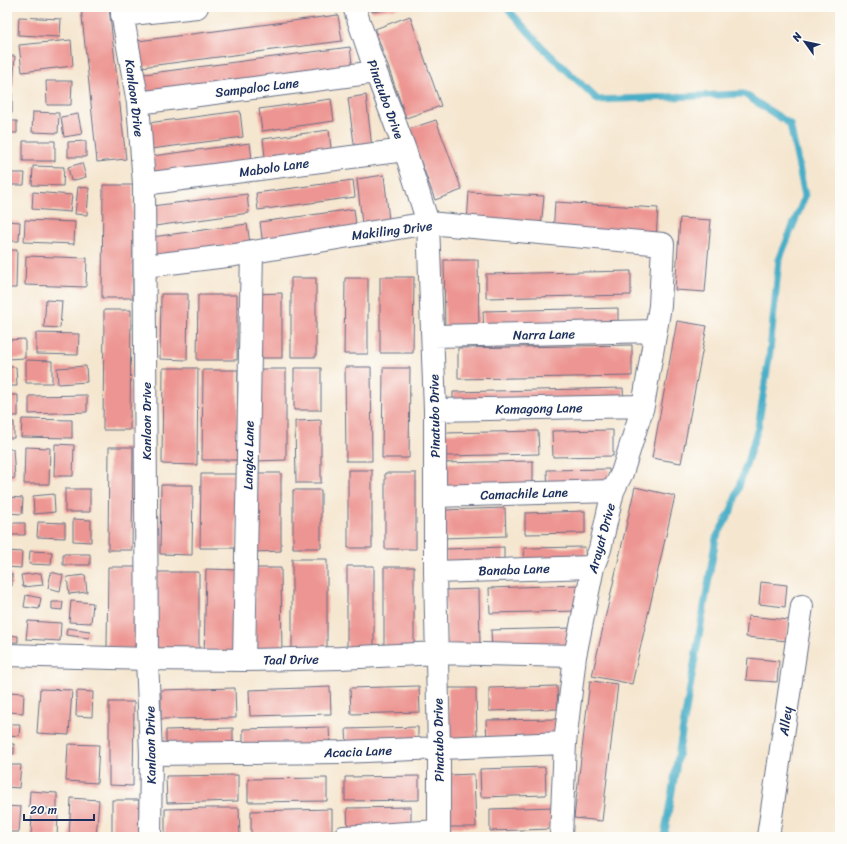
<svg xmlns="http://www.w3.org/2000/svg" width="847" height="844" font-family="Sriracha,sans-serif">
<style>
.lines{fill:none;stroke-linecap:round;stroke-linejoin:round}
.stream{stroke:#48aec7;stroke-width:7}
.building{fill:#ed9592}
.minor-casing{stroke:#676f86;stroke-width:24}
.minor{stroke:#fff;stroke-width:22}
.labels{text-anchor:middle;stroke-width:3;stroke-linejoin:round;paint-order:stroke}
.street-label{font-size:13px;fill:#1b2f5e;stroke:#fdfcf7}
</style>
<rect width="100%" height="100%" fill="#fdfcf7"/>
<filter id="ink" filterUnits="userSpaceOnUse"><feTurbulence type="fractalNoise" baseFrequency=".025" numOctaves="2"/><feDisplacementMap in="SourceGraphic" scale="8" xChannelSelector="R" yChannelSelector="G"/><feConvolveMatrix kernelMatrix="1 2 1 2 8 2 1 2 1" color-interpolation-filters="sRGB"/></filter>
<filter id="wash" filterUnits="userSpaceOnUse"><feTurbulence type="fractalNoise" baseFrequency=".012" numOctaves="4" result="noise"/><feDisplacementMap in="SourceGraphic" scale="16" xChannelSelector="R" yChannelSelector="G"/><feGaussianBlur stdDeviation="0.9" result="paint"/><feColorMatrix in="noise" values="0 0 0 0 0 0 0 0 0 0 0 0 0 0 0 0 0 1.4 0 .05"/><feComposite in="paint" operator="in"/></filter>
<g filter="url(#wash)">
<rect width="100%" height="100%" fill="#f5e6cf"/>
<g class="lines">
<path class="stream" d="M506,7L543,48L598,100L744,94L790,124L805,196L779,260L770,351L758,428L731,511L716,538L664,837"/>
</g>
<g id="blocks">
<path class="building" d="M81,7H109L126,159L97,162Z
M371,7H399V8L372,12Z
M338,15L342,41L141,67L138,41Z
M410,16L441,106L406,118L375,29Z
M19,17L61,19L60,37L18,35Z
M71,40L73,66L22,72L19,45Z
M350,47L353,72L148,99L144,74Z
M7,56H15L13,86L7,85Z
M46,81H72L71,105H47Z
M7,93H12V113L7,114Z
M366,95L372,148L355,151L348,98Z
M331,99L334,121L262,131L259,109Z
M240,111L243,137L151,149L148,123Z
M33,112L59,113L58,133L32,132Z
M78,114L82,134L64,137L61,117Z
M436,120L462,190L435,200L409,129Z
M7,121H17V133H7Z
M329,130L332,158L266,166L263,139Z
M23,141H55V161H23Z
M86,141V157H68V142Z
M250,143L253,168L155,181L152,156Z
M7,148H10V162H7Z
M82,163L86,177L71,181L68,167Z
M33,166L64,167L63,186L32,185Z
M7,173H25L24,185H7Z
M384,175L390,229L363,233L357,179Z
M353,180L355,197L258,210L256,193Z
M103,185H133V298H102Z
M78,187L89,188L87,215L75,214Z
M33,192L72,195L70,212L32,209Z
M469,192L544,196L541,228L467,223Z
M247,194L249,213L155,226L152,206Z
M555,202L658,208L656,240L553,234Z
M354,209L357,233L263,246L260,222Z
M680,218L711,220L705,292L675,290Z
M25,220L75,222L74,244L24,242Z
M7,221L20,222L19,241H7Z
M247,224L251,250L156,263L152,237Z
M7,250H17L16,288H7Z
M26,256L87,258L86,287L25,285Z
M444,260H478L479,329L445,330Z
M631,271V295L486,298V274Z
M380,277H414L413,353H380Z
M291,278H316V357H291Z
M345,278H368V354H344Z
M282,293V358H255V294Z
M161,294H188L187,360L160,359Z
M198,295H237V360H197Z
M46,300L62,301L60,328L44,327Z
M618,308V331L484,334L483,311Z
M104,310H131L130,430H103Z
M677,321L707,326L681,463L652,458Z
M36,333L79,334L78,355L36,354Z
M25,339V358L7,359V340Z
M632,345V376L458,379V348Z
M26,360L52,361V383H26Z
M86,366L87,382L58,384L57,368Z
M7,367H16L17,386H7Z
M345,367H371L372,461H346Z
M163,368H198L197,465L162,464Z
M294,368H321V410H294Z
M383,368H410L409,458H382Z
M255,369H286V460L255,461Z
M203,370H238L237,460H202Z
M623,388L624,405L453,408V392Z
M7,395H18V416H7Z
M87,395V412L29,414V396Z
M22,419L72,420V438L21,437Z
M321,420V483H296L295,421Z
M7,421L14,422V438H7Z
M613,430V456L553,457L552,431Z
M538,431L539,454L445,456L444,433Z
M55,444L74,445L73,476H54Z
M25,447L50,448L49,484H24Z
M109,447H133L132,550H108Z
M7,449H13L15,478L7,479Z
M533,461V493L443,494L442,463Z
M609,469V489L548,491L547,470Z
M348,470H372V548H348Z
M254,473H281V551L254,552Z
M385,473H416V549H385Z
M201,474H237L236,548H200Z
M161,485H193L192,555L160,554Z
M635,487L675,496L632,684L592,676Z
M65,489H90V512H65Z
M293,490H321V548H293Z
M54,494L55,512L34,514L33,496Z
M7,497L23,498L22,514L7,513Z
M505,508L506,536L443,538L442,510Z
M585,511V533L525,534V513Z
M73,519L91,520V542L73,541Z
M38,522L65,523V538L37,537Z
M7,523H25V535H7Z
M504,547V569L446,570V549Z
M585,547L586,566L525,568L524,548Z
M7,551L22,552L21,568L7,567Z
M30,551L52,552L51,565L29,564Z
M63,554H90V565H63Z
M292,559H327V654H292Z
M347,566H374V656H347Z
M108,567H136L135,649H107Z
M384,567H414V652H384Z
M255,568H281L282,659H254Z
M206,569L239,570L238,657H204Z
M51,572L63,575L60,591L48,588Z
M153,572H199V658H152Z
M41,573L43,585L23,587L21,575Z
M7,574H12V586H7Z
M85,575L87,592L69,594L67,577Z
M761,582L787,585L785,607L759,604Z
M578,585V611L490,613L489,588Z
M479,589L480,646L447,647L445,590Z
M26,595L41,598L39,609L24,607Z
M71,601L93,603L91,623L69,622Z
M52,602H63L62,610L52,609Z
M748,616L789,620L787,641L746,637Z
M28,621L61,623L60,641L26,639Z
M67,628L90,631L89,638L66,635Z
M574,628V649L492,651L491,630Z
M7,635L18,636V642H7Z
M748,658L779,661L777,682L746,680Z
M590,681L618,684L602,821L574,818Z
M419,686L420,712L351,714L350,688Z
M557,686L558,709L489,711V688Z
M330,687L331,714L250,716L249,690Z
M235,688L236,718L161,719V690Z
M448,688H476L477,743L449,744Z
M40,689L72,690L69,735L37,733Z
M77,691L93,692L92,717L76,716Z
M7,692L24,693L23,713L7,712Z
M109,702H134L133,786L109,785Z
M559,719L560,741L487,743L486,720Z
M7,724H20L19,736L7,735Z
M329,727L330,747L243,750V729Z
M418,727V748L347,750L346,729Z
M233,728V749L166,751V730Z
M7,744H14V754H7Z
M68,744L99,745L97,783L66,781Z
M7,765H21L19,788L7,787Z
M545,767L546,795L481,797L480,769Z
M474,774L476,827H450L449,775Z
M238,775V801L167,803L166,776Z
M419,776V800L345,801V777Z
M327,778V801L248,802V779Z
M30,791L57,793V809L29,807Z
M71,798L99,800L96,837H69Z
M112,800H139V837H112Z
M7,806L21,807L19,832H7Z
M411,807V831L348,832L347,808Z
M553,807V829L490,831V809Z
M210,808H239L240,837H165V809Z
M332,809V836L251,837V811Z
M32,813L58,815L57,837L31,836Z"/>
</g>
</g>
<g filter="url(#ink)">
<use href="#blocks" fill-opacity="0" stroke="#676f86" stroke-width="1"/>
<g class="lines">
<g class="minor-casing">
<path id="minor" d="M121,7L138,103L144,184L147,659L151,754L150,837
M354,7L376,72L405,150L428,223L435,410V572L439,748V837
M122,15L197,7
M138,103L376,72
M144,184L405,150
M145,266L235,255L428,223L663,244L660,306L643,406L622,473L613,491L600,549L593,567L575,656L565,743L561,837
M433,336L655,331
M435,410L643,406
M435,496L613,491
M435,572L593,567
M7,655L147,659L244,660L340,658L437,653L575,656
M244,660L252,251
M151,754L341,752L565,743
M344,837L439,831
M768,837L802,606"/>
</g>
<use href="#minor" class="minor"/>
</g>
</g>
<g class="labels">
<g class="street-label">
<text transform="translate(257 87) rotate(-7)" y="5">Sampaloc Lane</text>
<text transform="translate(135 98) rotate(83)" y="5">Kanlaon Drive</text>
<text transform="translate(386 99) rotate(70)" y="5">Pinatubo Drive</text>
<text transform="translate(274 167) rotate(-8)" y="5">Mabolo Lane</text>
<text transform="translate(392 230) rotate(-7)" y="5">Makiling Drive</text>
<text transform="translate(544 334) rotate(-1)" y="5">Narra Lane</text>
<text transform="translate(539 408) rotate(-1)" y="5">Kamagong Lane</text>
<text transform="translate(434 416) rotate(-91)" y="5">Pinatubo Drive</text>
<text transform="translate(146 421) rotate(-90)" y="5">Kanlaon Drive</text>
<text transform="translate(248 455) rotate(-89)" y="5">Langka Lane</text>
<text transform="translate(524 493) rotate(-2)" y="5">Camachile Lane</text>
<text transform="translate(601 538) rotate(-75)" y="5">Arayat Drive</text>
<text transform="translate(514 569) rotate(-2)" y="5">Banaba Lane</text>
<text transform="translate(291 659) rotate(-1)" y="5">Taal Drive</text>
<text transform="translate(785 721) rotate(-82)" y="5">Alley</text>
<text transform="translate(438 740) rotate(-91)" y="5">Pinatubo Drive</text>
<text transform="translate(150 745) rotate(-91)" y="5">Kanlaon Drive</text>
<text transform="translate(358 751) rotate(-2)" y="5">Acacia Lane</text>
</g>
</g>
<rect width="847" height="844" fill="none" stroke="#fdfcf7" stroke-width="24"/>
<g transform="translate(805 42) rotate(303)" stroke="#fdfcf7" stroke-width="3" paint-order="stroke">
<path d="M0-3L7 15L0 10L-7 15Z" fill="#1b2f5e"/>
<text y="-6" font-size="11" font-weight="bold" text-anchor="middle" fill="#1b2f5e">N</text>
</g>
<path d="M24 814v6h70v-6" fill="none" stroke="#1b2f5e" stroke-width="2"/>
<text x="30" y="814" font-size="12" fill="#1b2f5e" stroke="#fdfcf7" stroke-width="3" paint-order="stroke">20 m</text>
</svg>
